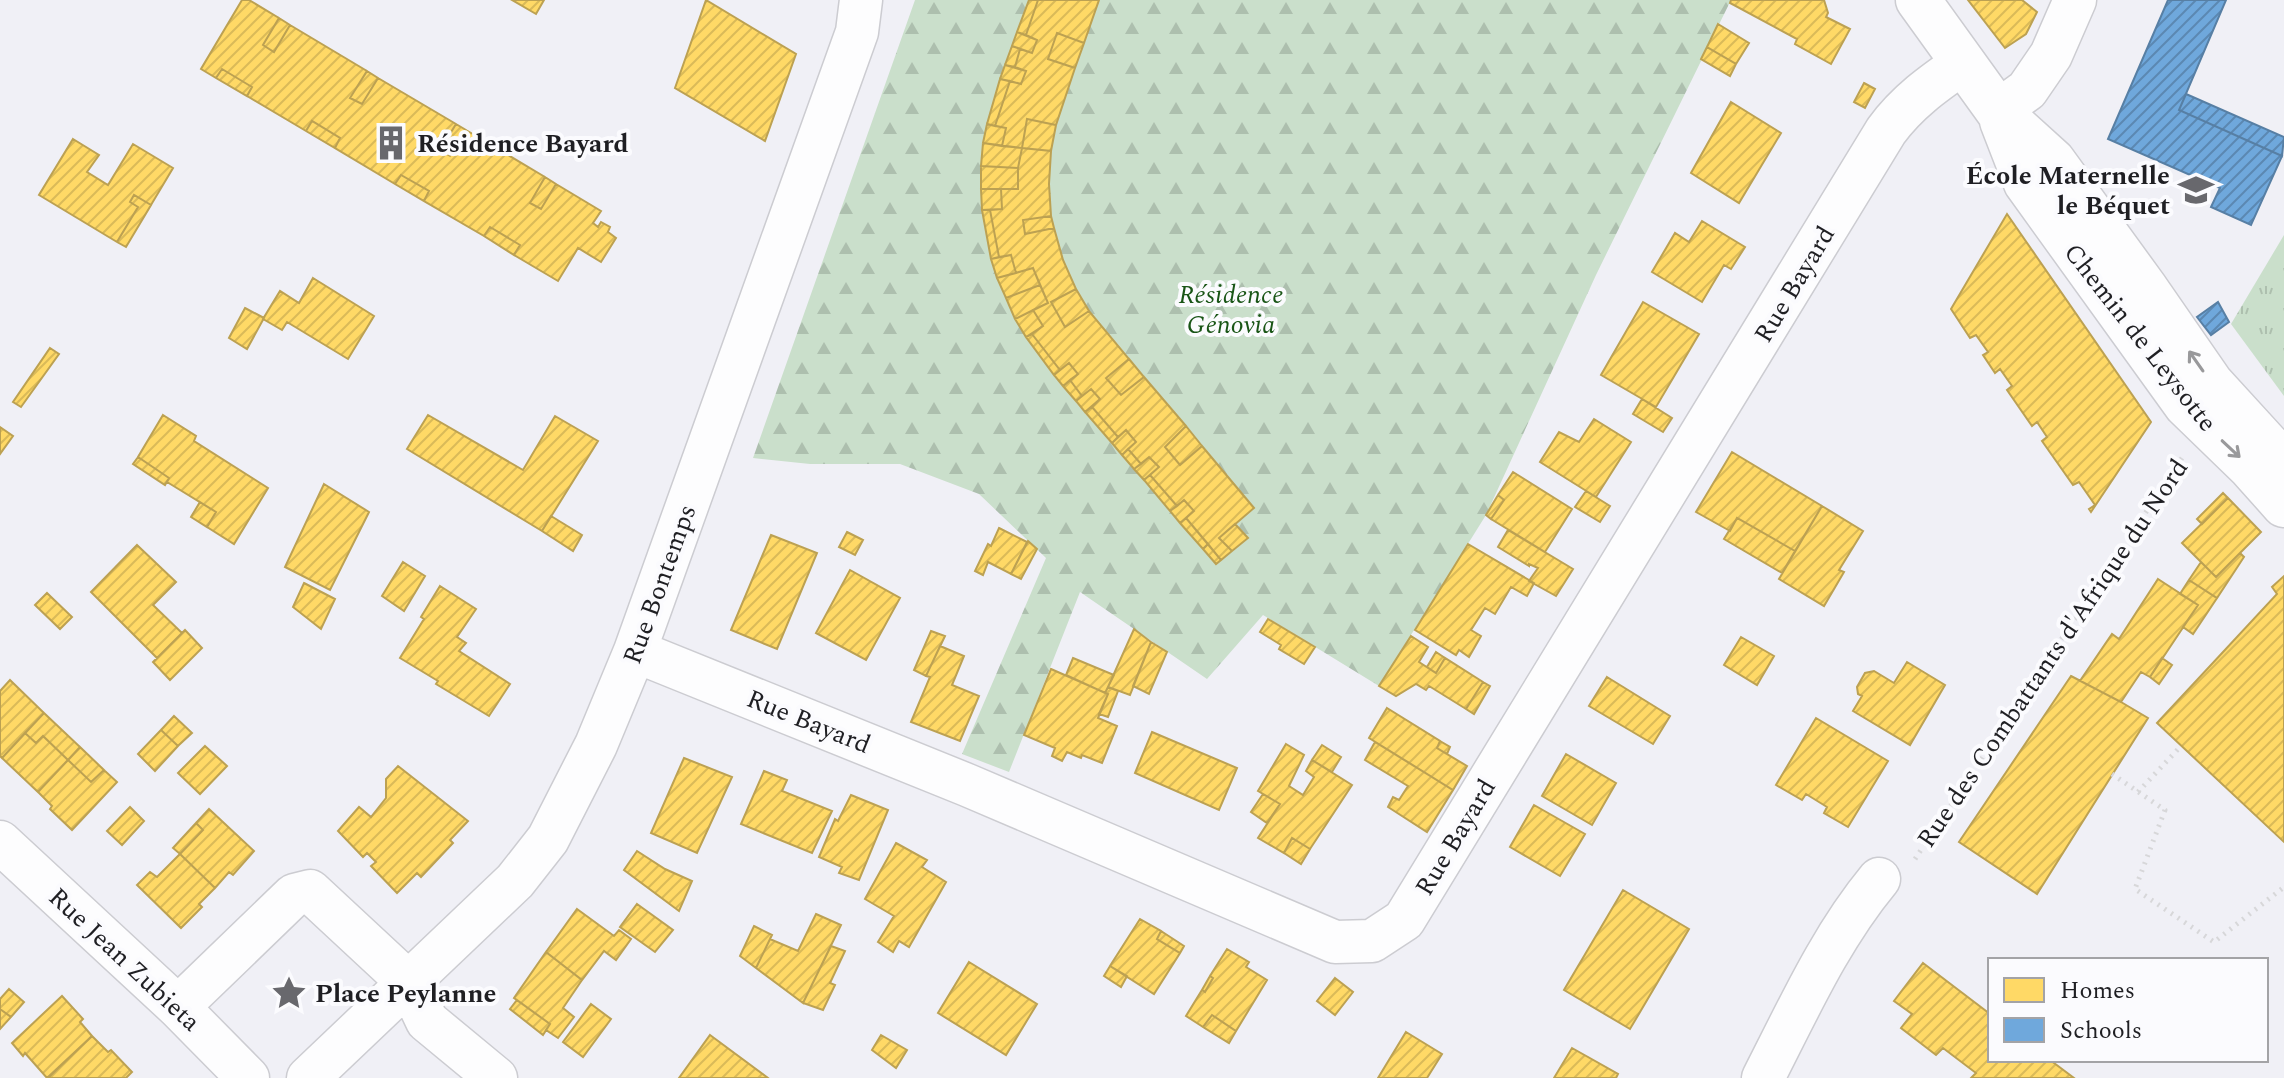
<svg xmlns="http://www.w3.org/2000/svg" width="2284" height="1078" font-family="Spectral,serif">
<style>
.grass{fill:url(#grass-tufts)}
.forest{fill:url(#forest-firs)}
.homes{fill:url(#homes-hatch);stroke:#bca152;stroke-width:2}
.schools{fill:url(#schools-hatch);stroke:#577fa4;stroke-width:2}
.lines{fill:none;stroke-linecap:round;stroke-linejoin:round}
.street-casing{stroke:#ccccd1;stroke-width:45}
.secondary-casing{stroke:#ccccd1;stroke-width:47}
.path{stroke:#d7d7d9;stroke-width:5;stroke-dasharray:2 6;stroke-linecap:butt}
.street{stroke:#fdfdfe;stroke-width:42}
.secondary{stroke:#fdfdfe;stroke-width:44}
.oneway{stroke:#99999b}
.labels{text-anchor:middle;stroke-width:8;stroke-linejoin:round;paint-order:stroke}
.poi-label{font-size:26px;font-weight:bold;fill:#1f1f23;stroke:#fbfbfe;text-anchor:start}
.street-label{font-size:26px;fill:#1f1f23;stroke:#fbfbfe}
.park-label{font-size:26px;font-style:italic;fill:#195516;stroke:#fbfbfe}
</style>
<defs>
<pattern id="grass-tufts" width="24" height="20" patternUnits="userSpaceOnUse" patternTransform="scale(2)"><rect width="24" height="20" fill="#cadfcb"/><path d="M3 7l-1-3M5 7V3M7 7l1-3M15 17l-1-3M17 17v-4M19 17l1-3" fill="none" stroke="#adbfae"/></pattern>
<pattern id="forest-firs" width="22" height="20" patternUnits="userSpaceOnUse" patternTransform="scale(2)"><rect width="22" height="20" fill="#cadfcb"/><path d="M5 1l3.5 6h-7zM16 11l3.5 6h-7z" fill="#adbfae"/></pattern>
<pattern id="homes-hatch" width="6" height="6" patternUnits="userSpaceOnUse" patternTransform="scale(2)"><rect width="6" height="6" fill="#ffd966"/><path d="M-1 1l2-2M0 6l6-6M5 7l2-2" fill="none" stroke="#daba58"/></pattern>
<pattern id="schools-hatch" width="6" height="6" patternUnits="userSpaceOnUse" patternTransform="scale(2)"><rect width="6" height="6" fill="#6fa8dc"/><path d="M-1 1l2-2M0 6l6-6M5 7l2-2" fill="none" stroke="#5b88b2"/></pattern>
</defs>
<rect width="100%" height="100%" fill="#f0f0f6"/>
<path class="grass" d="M2284,235V396L2231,324Z"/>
<path class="forest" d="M915,0H1731L1596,275L1486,515L1379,686L1263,615L1207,679L1080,592L1009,772L962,754L1046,558L979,494L900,464H810L753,458Z"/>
<path class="homes" d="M242,0H249L279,18L263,45L274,52L290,25L367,71L350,98L362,104L378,78L456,124L440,150L450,156L466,130L545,177L530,203L541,209L556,184L601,211L593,223L598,227L601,222L610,227L608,232L616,238L601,262L578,248L558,281L514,255L520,245L490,227L484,236L424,201L429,191L401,175L395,184L335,148L340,138L312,121L306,131L247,96L252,87L222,69L216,78L201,69Z
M512,0H544L536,14Z
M706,0L796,54L765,141L675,88Z
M1029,0H1038L1026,35L1017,32Z
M1038,0H1099L1084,43L1057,33L1048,59L1075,68L1056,125L1027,119L1022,148L1002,146L1006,128L995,126L1010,81L1021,84L1026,71L1015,67L1020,49L1032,53L1037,40L1026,35Z
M1731,0H1824L1828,13L1826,17L1850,29L1831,64L1795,44L1797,39L1730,3Z
M1968,0H2022L2037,12L2026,34L2005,48Z
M279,18L290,25L274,52L263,45Z
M1718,24L1749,43L1736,64L1707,47Z
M1017,32L1037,40L1032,53L1012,46Z
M1057,33L1084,43L1075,68L1048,59Z
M1012,46L1020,49L1015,67L1005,65Z
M1707,47L1736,64L1730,76L1701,59Z
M1005,65L1026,71L1021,84L1000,79Z
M222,69L252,87L247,96L216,78Z
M367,71L378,78L362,104L350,98Z
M1000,79L1010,81L995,126L987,124Z
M1864,83L1875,89L1865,108L1854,102Z
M1731,102L1781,133L1739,203L1691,173Z
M1027,119L1056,125L1051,151L1022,148Z
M312,121L340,138L335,148L306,131Z
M456,124L466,130L450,156L440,150Z
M987,124L1006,128L1002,146L983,143Z
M73,139L99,155L87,172L108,185L133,144L173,168L151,205L134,195L130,202L138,207L117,242L39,195Z
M983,143L1022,148L1018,168L981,166Z
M1022,148L1051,151L1049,184L1051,216L1023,220L1025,234L1054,228L1063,260L1076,289L1051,302L1065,327L1089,311L1129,359L1106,378L1121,395L1144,377L1186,426L1165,447L1180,465L1202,446L1254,508L1219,538L1232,551L1221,560L1186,518L1194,511L1184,500L1177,506L1150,475L1159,467L1149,457L1141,464L1128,449L1136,442L1126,430L1118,437L1092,407L1100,399L1091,389L1082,396L1070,380L1078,374L1069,363L1060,370L1032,334L1043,326L1033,310L1048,303L1033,268L1016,273L1011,255L999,257L990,210L1002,209L1001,189H1018V168Z
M981,166L1018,168V189H981Z
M401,175L429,191L424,201L395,184Z
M545,177L556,184L541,209L530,203Z
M981,189H1001L1002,209L982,210Z
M134,195L151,205L126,247L117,242L138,207L130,202Z
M982,210H990L999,257L991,259Z
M2007,214L2151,422L2091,512L2089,509L2095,505L2079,482L2073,485L2042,441L2047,437L2037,422L2032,426L2007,390L2012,386L2000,369L1995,373L1983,355L1988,352L1976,335L1970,338L1951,309Z
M1051,216L1054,228L1025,234L1023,220Z
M1702,221L1745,247L1731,269L1724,265L1702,302L1652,272L1675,233L1689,242Z
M490,227L520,245L514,255L484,236Z
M1011,255L1016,273L997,278L991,259Z
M1033,268L1040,285L1006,298L997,278Z
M313,278L374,316L348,359L287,322L282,330L263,319L280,291L299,303Z
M1040,285L1048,303L1015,319L1006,298Z
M1076,289L1089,311L1065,327L1051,302Z
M1643,302L1699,334L1656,407L1601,375Z
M245,308L264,318L247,349L229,338Z
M1033,310L1043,326L1026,337L1015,319Z
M1032,334L1060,370L1054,375L1026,337Z
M50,348L59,354L21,407L13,402Z
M1129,359L1144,377L1121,395L1106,378Z
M1069,363L1078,374L1063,386L1054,375Z
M1070,380L1082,396L1076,401L1063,386Z
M1091,389L1100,399L1085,412L1076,401Z
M1642,399L1672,418L1663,432L1633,414Z
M1092,407L1118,437L1112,443L1085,412Z
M163,415L196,436L194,441L268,488L234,544L207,527L216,512L167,482L169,478L138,457Z
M428,415L523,470L555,416L598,441L542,531L407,449Z
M1594,419L1631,442L1596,497L1540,462L1559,432L1579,442Z
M1186,426L1202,446L1180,465L1165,447Z
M0,427L13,436L0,454Z
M1126,430L1136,442L1122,455L1112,443Z
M1128,449L1141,464L1134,469L1122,455Z
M1732,452L1822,506L1795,551L1737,518L1730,531L1696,512Z
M138,457L169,478L165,485L133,464Z
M1149,457L1159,467L1144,480L1134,469Z
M1513,472L1572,509L1545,552L1491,519L1504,500L1498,495Z
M1150,475L1177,506L1170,511L1144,480Z
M324,484L369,512L330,590L285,567Z
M1586,491L1610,506L1600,522L1575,507Z
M2223,493L2228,498L2202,524L2197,519Z
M1498,495L1504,500L1491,519L1486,515Z
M2228,498L2261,532L2216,577L2182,543Z
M1184,500L1194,511L1180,523L1170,511Z
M200,502L216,512L207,527L191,517Z
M1822,506L1863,531L1839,570L1844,572L1824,606L1779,579Z
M551,516L582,535L573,551L542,531Z
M1186,518L1208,544L1203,549L1180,523Z
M1737,518L1795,551L1782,573L1724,539Z
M1235,524L1248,538L1232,551L1219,538Z
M999,528L1027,542L1011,574L988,562L983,575L975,571L988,544L991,546Z
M1508,530L1573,569L1556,596L1529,581L1538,568L1529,564V566L1498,547Z
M847,532L863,540L855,555L839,547Z
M771,535L817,553L777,649L731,630Z
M1028,541L1037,549L1021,579L1011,574Z
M1208,544L1221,560L1216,564L1203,549Z
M1468,544L1534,583L1527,596L1511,587L1495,614L1485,608L1471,630L1481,636L1469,657L1459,650L1456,655L1415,630Z
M137,545L176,582L153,605L182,633L157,658L91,592Z
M2240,553L2244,557L2217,598L2189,580L2201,562L2216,577Z
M403,562L425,576L404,611L382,596Z
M850,570L900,598L866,660L816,633Z
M2284,576V842L2157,723L2277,594L2272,587Z
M2158,579L2198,605L2150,677L2141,672L2121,702L2080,681L2112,634L2119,639Z
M2189,580L2217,598L2193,634L2183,627L2198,605L2180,594Z
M304,583L335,599L321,629L293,607Z
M440,586L476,609L457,637L466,643L459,651L510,684L489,716L436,684L438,681L400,658L424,619L421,617Z
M47,593L72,617L60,629L35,605Z
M1268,619L1315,647L1304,664L1279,649L1281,645L1260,632Z
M1134,629L1151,642L1130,695L1108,687Z
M185,630L202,648L170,680L153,662Z
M931,631L945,636L926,676L914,670Z
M1411,636L1428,647L1419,662L1436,673L1445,658L1483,682L1466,709L1429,686L1426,690L1416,684L1396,696L1379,686Z
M1741,637L1774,656L1757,685L1724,665Z
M1151,642L1167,652L1149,694L1133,686Z
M940,646L964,656L952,685L979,696L960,741L911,722L930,677L926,676Z
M1436,652L1445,658L1436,673L1427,667Z
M1073,658L1114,675L1105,693L1066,675Z
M2162,658L2172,665L2159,684L2150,677Z
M1907,662L1945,685L1910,745L1853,711L1862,696L1858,694L1857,687L1865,673L1874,671L1894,683Z
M1051,669L1108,694L1098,718L1117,726L1102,763L1082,755L1081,758L1067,752L1062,761L1052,756L1055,748L1024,735Z
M2071,676L2121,702L2148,718L2037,894L1959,842Z
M1607,677L1670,716L1653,744L1589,706Z
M10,680L44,713L2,758L0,756V691Z
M1483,682L1490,686L1474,714L1466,709Z
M1108,687L1118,691L1108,717L1099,714L1108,694L1105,693Z
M1387,708L1440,741L1437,748L1467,766L1453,790L1369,738Z
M44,713L80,747L68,760L43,736L36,743L25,733Z
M174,716L192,733L178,746L161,730Z
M1816,718L1888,761L1848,827L1824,813L1827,807L1806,794L1802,800L1776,785Z
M161,730L178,746L155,771L138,754Z
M1152,732L1237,768L1219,810L1135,773Z
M25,733L36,743L43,736L68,760L38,792L2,758Z
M1440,741L1450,747L1447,754L1437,748Z
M1375,742L1453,790L1427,832L1388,807L1393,797L1399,800L1408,786L1365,760Z
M1286,744L1304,755L1289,786L1303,795L1314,777L1306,771L1312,760L1352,785L1310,849L1292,838L1284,853L1258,838L1280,804L1258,791Z
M1322,745L1341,757L1332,772L1312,760Z
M205,746L227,766L200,794L178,773Z
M80,747L104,770L91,782L68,760Z
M1566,754L1616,783L1592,825L1542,796Z
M684,758L732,777L697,853L651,833Z
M68,760L91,782L104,770L117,782L72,830L50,809L52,806L38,792Z
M398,766L468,821L450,840L453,843L421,877L417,873L397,893L371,866L376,862L367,853L363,857L338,831L359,807L371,817L386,798V779Z
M764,771L787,780L782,791L832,811L812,853L741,824Z
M1263,794L1280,804L1267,823L1251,812Z
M851,795L888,810L859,880L839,873L842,867L819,857L835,819L838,821Z
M1534,805L1585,834L1560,876L1510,847Z
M130,807L144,821L122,845L107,831Z
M209,809L254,851L233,875L229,872L215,888L180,854L203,830L196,823Z
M196,823L203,830L180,854L173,848Z
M1292,838L1310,849L1301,864L1284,853Z
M896,843L927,860L922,867L946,882L909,947L899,941L893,952L878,942L894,916L865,899Z
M637,851L665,869L692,881L679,911L624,870Z
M180,854L215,888L199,904L202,907L181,928L137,885L150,872L157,877Z
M1623,890L1689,929L1630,1029L1564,990Z
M637,904L673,930L655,952L620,927Z
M577,909L614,936L619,930L631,939L616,960L604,951L582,980L546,952Z
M816,914L841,925L803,1003L756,968L770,939L798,951Z
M1140,919L1161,931L1157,939L1180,953L1154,994L1110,966Z
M754,926L772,935L756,968L740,956Z
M1161,931L1184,946L1180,953L1157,939Z
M831,946L845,951L830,983L835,985L823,1010L803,1003Z
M1227,949L1249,962L1246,967L1267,980L1236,1031L1212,1015L1203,1027L1186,1016L1202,990L1205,992L1213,978L1210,976Z
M546,952L582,980L563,1008L574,1017L558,1038L546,1030L550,1024L514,998Z
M969,962L1037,1004L1006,1055L938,1013Z
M1923,963L1990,1014V1060H2050L2074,1078H1971L1976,1073L1943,1048L1936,1055L1901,1028L1912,1014L1894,1001Z
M1110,966L1127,976L1121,987L1104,976Z
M1210,976L1213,978L1205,992L1202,990Z
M1335,978L1353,992L1335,1015L1317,1001Z
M9,989L24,1002L11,1017L0,1009V999Z
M62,996L83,1019L80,1022L92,1036L47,1078L25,1053L23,1056L12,1043Z
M517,1000L550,1024L543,1035L510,1009Z
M591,1004L611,1019L583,1057L563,1042Z
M0,1009L11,1017L0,1029Z
M1212,1015L1236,1031L1229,1043L1203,1027Z
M1406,1032L1442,1054L1427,1078H1378Z
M710,1035L768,1078H679Z
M881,1035L907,1050L896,1068L872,1050Z
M92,1036L108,1052L111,1050L132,1072L126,1078H48Z
M1572,1048L1618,1074L1616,1078H1554Z"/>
<path class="schools" d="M2168,0H2226L2179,110L2282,156L2251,225L2211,207L2220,188L2108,139Z
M2186,94L2284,137L2282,156L2179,110Z
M2218,302L2229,322L2211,335L2197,317Z"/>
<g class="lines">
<g class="street-casing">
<path id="street" d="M1998,111L2027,90L2051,55L2075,0
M635,651L967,785L1335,942L1372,941L1404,920L1886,131C1907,102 1934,83 1963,63
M0,842L178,1007L248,1078
M178,1007L294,895L310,891L409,983L427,1021L496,1078
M308,1078L515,881L548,839L596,745L635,651L857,32L861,0
M1763,1078C1798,1010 1830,938 1879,879"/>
</g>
<g class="secondary-casing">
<path id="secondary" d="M1918,0L1998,111L2053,161L2146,289L2211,383L2284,463
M2002,121L2026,183L2186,405L2251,468L2284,505"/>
</g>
<path class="path" d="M2112,774L2165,810L2135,889L2214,942L2284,887
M2138,792L2181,746
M1915,859L2182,458"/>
<use href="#street" class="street"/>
<use href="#secondary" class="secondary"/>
</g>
<defs><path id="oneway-shaft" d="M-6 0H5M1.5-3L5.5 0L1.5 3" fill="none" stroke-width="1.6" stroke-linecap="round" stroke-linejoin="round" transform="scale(2)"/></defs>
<g class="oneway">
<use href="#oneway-shaft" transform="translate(2196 361) rotate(-125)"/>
<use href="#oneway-shaft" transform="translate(2231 449) rotate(43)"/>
</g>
<defs>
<g id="building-bare" transform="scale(2.76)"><path d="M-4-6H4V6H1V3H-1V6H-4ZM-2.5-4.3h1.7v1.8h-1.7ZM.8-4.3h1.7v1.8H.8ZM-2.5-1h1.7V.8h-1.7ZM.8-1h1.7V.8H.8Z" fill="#68686d" stroke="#fbfbfe" stroke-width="2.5" paint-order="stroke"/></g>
<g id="school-bare" transform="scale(2.76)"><path d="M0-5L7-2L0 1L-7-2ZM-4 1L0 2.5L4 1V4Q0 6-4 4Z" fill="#68686d" stroke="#fbfbfe" stroke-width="2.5" paint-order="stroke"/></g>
<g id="sight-bare" transform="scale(2.76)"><path d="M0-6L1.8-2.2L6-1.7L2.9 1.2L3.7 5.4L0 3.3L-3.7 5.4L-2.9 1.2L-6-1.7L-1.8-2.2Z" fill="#68686d" stroke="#fbfbfe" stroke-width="2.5" paint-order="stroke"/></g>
</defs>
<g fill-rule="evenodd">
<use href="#building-bare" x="391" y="143"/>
<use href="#school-bare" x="2196" y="190"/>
<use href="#sight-bare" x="289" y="993"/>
</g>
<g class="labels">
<g class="poi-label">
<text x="417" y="152">Résidence Bayard</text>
<text x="2170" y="184" text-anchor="end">École Maternelle<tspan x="2170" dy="30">le Béquet</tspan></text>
<text x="315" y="1002">Place Peylanne</text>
</g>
<g class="street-label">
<text transform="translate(1794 284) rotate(-59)" y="9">Rue Bayard</text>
<text transform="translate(2141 337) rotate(52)" y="9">Chemin de Leysotte</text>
<text transform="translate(659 584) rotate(-70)" y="9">Rue Bontemps</text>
<text transform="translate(2052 653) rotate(-56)" y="9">Rue des Combattants d'Afrique du Nord</text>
<text transform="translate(809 721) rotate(22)" y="9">Rue Bayard</text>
<text transform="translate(1455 837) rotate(-59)" y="9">Rue Bayard</text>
<text transform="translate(125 959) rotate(43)" y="9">Rue Jean Zubieta</text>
</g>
<g class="park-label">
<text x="1231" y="303">Résidence<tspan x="1231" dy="30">Génovia</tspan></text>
</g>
</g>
<rect x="1988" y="958" width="280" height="104" fill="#fbfbfe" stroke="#a3a3a6" stroke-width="2"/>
<rect x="2004" y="978" width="40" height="24" fill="#ffd966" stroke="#a3a3a6" stroke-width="2"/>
<text x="2060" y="998" font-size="24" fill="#1f1f23">Homes</text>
<rect x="2004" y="1018" width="40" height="24" fill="#6fa8dc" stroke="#a3a3a6" stroke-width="2"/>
<text x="2060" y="1038" font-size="24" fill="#1f1f23">Schools</text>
</svg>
